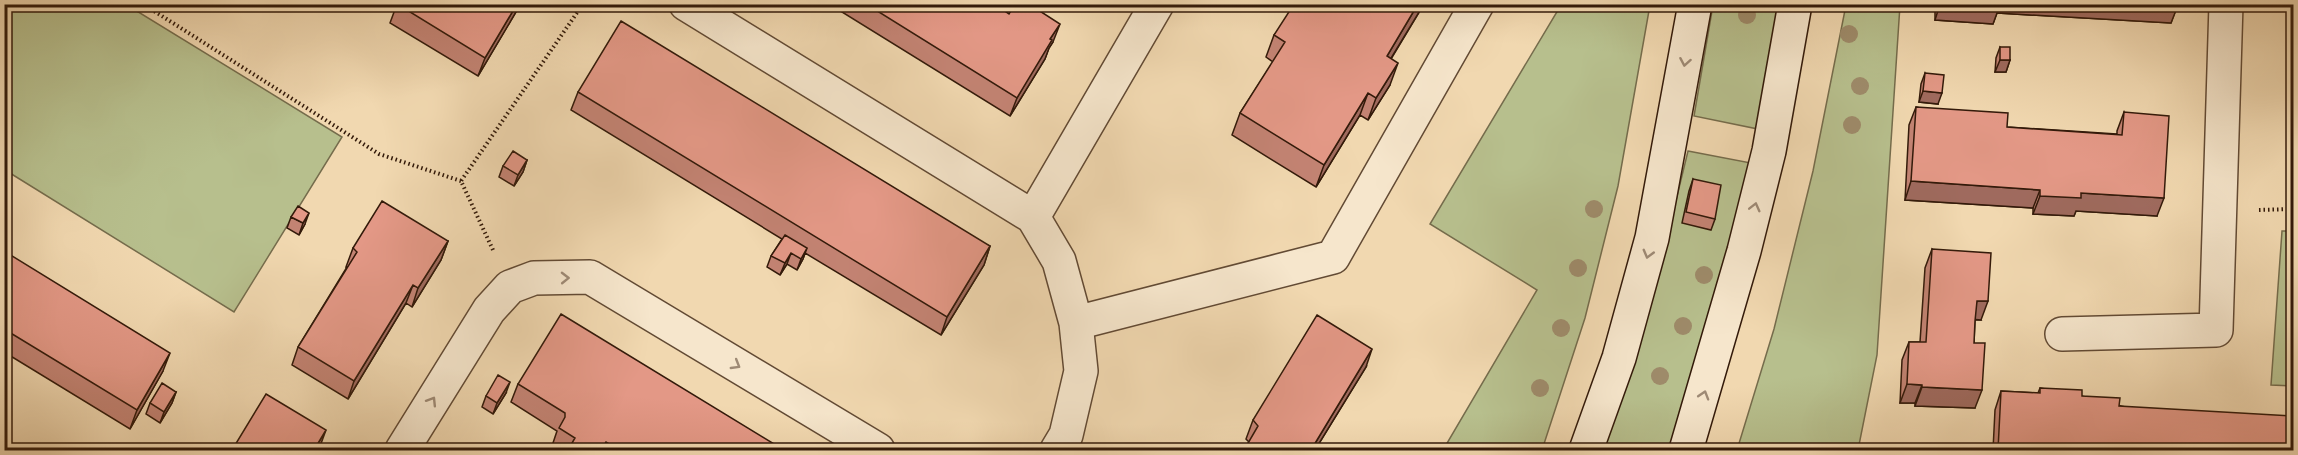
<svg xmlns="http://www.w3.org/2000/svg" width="2298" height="455" font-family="'Old Standard TT',serif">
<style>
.green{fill:#b7bf8d;stroke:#756c4c;stroke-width:1.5}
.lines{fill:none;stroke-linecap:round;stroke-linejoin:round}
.street-casing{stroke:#624a34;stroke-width:36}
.secondary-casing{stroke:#331a0a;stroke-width:36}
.path{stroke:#331a0a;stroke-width:4;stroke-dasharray:1.5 3;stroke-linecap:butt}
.street{stroke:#f6e6cc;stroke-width:33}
.secondary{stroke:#f6e6cc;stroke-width:33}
.tree{fill:#9e8b6a}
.wall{fill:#c38373;stroke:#331a0a;stroke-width:1.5}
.shaded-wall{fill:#9f6a5e;stroke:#331a0a;stroke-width:1.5}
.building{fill:#e39886;stroke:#331a0a;stroke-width:1.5}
.oneway{stroke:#9e8a75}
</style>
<rect width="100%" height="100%" fill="#f1d8b0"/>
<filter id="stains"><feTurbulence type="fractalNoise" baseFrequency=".00333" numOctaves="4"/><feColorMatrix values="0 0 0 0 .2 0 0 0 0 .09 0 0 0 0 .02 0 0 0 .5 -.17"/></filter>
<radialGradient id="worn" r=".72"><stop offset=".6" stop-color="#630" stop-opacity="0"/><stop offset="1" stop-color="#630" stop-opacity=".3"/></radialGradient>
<path class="green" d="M4,5H127L342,137L234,312L5,170Z
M1561,5H1650L1618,186L1585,318L1542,450H1443L1537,290L1430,224Z
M1713,5H1785L1758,129L1694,116Z
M1846,5H1900L1877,355L1858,450H1737L1774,329L1813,171Z
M1688,151L1751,163L1736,223L1669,450H1602L1662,258Z
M2282,231H2293V386L2271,385Z"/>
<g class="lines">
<g class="street-casing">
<path id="street" d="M686,4L1033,217L1059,261L1076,323L1081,371L1066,435L1057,450
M1033,217L1157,4
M1076,323L1333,257L1477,4
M2062,334L2216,330L2226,4
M402,450L489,310L510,287L534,278L590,277L878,450"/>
</g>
<g class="secondary-casing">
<path id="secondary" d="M1586,450L1619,358L1652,238L1695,4
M1686,450L1744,251L1769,151L1795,4"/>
</g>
<path class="path" d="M143,4L379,154L461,181
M2259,210L2294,209
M493,250L461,181L583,4"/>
<use href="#street" class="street"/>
<use href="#secondary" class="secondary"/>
</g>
<g class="tree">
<circle cx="1747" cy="15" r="9"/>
<circle cx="1849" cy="34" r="9"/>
<circle cx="1860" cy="86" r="9"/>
<circle cx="1852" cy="125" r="9"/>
<circle cx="1594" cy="209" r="9"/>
<circle cx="1578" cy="268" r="9"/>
<circle cx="1704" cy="275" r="9"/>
<circle cx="1683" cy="326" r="9"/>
<circle cx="1561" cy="328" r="9"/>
<circle cx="1660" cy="376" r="9"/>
<circle cx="1540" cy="388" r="9"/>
</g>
<path class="wall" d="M397,4L516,12L478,76L390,23Z
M829,4H994L1053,42L1049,48L1045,59L1010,116Z
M1424,4L1391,59L1390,85L1368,120L1360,115L1316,187L1232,135L1240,113L1273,62L1266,57L1274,35L1304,7Z
M1935,4H2178L2171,23L1997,13L1993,24L1935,20Z
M2000,47L2010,60L2006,72H1995L1996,58Z
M1925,73L1938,104L1919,102L1921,84Z
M578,92L990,246L984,265L941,335L805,253L803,259L797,270L787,264L780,275L767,267L771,256L782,239L571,110Z
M1916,107L2007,127L2117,134V131L2124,112L2157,216L2076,211L2074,216L2033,214V208L1905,200L1909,125Z
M527,160L523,172L514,186L499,177L503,166Z
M1693,179L1715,219L1711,230L1682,223L1689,191Z
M291,217L305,224L299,235L287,228Z
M448,241L441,260L412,307L406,303L348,399L292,365L298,347L347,267H346L353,248Z
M1932,249L1981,320H1975L1974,343L1975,408L1915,406V403H1900L1902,360L1909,342H1920L1925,268Z
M4,251L163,371L130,429L4,352Z
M1366,367L1315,450H1244L1249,442L1246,439L1253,420Z
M518,384L784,450H559L552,446L557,431L511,402Z
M2040,388L2082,396L2294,450H1993L1995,410L2001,391L2038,393Z
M176,392L172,403L160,423L146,414L150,403Z
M506,393L493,414L482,407L486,396Z"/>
<path class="shaded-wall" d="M517,4H519L516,12L478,76L485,58Z
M1418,4H1424L1379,78L1387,56Z
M1940,4H2172L2178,5L2171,23L1997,13L1993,24L1935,20Z
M1060,24L1053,42L1049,48L1045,59L1010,116L1017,98L1050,39Z
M2000,60H2010L2006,72H1995Z
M1398,63L1390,85L1368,120L1376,98Z
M1923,91L1942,93L1938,104L1919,102Z
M1368,93L1360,115L1316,187L1324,165Z
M527,160L523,172L514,186L518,175Z
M1911,181L2040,190L2033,208L1905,200Z
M2081,193L2164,198L2157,216L2076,211L2074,216L2033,214L2040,196Z
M309,213L305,224L299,235L303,223Z
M448,241L441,260L412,307L418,288Z
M990,246L984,265L941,335L947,317Z
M807,248L803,259L797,270L801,259Z
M791,253L787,264L780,275L785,263Z
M413,285L406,303L348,399L354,381Z
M1977,301H1988L1981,320L1970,319Z
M1372,349L1366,367L1315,450H1311Z
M170,353L163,371L130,429L137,410Z
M510,382L506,393L493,414L497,403Z
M1907,384L1922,385L1915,403H1900Z
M1922,387L1982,390L1975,408L1915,406Z
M176,392L172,403L160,423L164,412Z
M326,430L319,449L318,450H314Z"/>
<path class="building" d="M397,4H517L485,58Z
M866,4H994L1009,14L1015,4H1029L1060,24L1050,39L1052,40L1017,98Z
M1294,4H1300L1304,7L1306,4H1418L1387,56L1398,63L1376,98L1368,93L1324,165L1240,113L1285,42L1274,35Z
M1980,4H2000V6Z
M621,21L990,246L947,317L578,92Z
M2000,47H2010V60H2000Z
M1925,73L1944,75L1942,93L1923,91Z
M1916,107L2008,113L2007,127L2122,135L2124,112L2169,116L2164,198L2081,193V198L2040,196V190L1911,181Z
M513,151L527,160L518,175L503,166Z
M1693,179L1721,185L1715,219L1686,212Z
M382,201L448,241L418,288L413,285L354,381L298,347L357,252L353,248Z
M298,206L309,213L303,223L291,217Z
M785,235L807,248L801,259L791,253L785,263L771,256Z
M1932,249L1991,253L1988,301H1977L1975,321L1974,343H1985L1982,390L1922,387V385L1907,384L1909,342H1926Z
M4,251L170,353L137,410L4,329Z
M561,314L784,450H619L606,442L601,450H585L572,443L575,438L559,428L565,417V413L518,384Z
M1317,315L1372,349L1311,450H1244L1258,426L1253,420Z
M498,375L510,382L497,403L486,396Z
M162,383L176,392L164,412L150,403Z
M2040,388L2082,390V396L2120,398L2119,406L2294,416V450H1998L2001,391L2040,393Z
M266,394L326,430L314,450H232Z"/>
<defs><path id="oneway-chevron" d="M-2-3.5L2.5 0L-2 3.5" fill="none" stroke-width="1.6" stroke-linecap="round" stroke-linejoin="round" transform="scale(1.5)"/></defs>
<g class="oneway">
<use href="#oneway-chevron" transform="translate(1685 62) rotate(100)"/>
<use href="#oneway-chevron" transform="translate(1755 207) rotate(-76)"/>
<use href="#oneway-chevron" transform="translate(1648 254) rotate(105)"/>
<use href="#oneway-chevron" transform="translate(565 278) rotate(-1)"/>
<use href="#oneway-chevron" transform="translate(736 365) rotate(31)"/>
<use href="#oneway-chevron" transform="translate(1704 395) rotate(-73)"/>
<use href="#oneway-chevron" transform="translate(432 401) rotate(-58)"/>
</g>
<rect width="2298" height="455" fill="none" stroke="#f1d8b0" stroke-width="24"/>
<rect x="6" y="6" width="2286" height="443" fill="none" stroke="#331a0a" stroke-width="3"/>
<rect x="12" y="12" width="2274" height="431" fill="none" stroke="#331a0a" stroke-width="1.5"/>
<rect width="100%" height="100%" filter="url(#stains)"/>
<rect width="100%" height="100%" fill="url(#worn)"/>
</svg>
